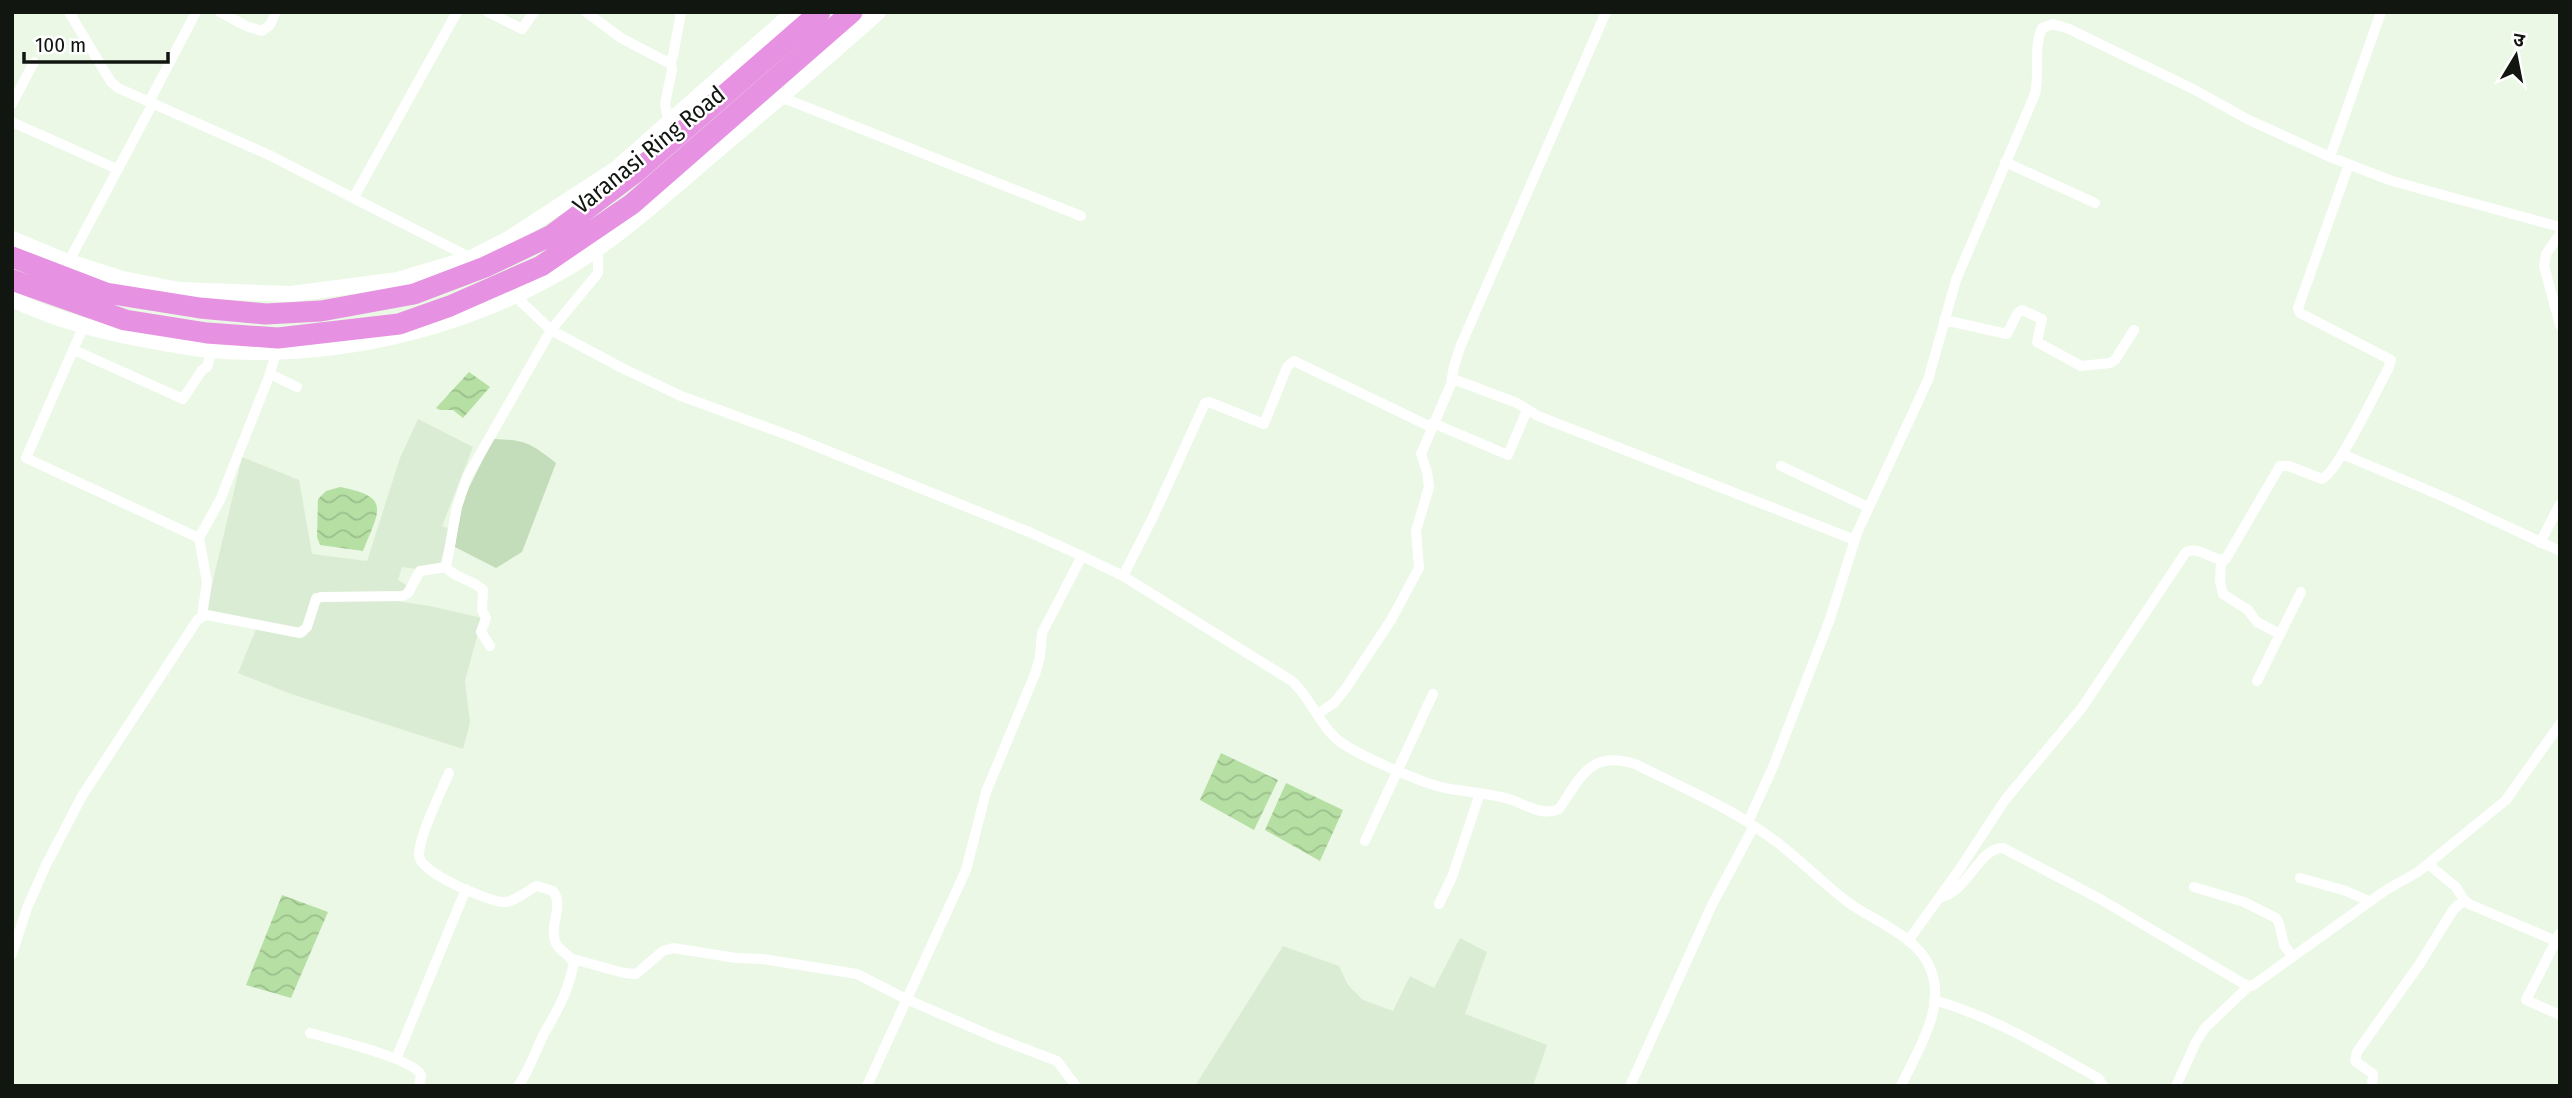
<svg xmlns="http://www.w3.org/2000/svg" width="2572" height="1098" font-family="'Fira Sans Condensed','Noto Sans Devanagari',sans-serif">
<style>
.built{fill:#dbecd4}
.pitch{fill:#c3dcb9}
.water{fill:url(#water-waves)}
.lines{fill:none;stroke-linecap:round;stroke-linejoin:round}
.street{stroke:#fff;stroke-width:10}
.secondary{stroke:#fff;stroke-width:16}
.highway{stroke:#e691e1;stroke-width:21}
.labels{text-anchor:middle;stroke-width:5;stroke-linejoin:round;paint-order:stroke}
.street-label{font-size:24px;fill:#111610;stroke:#fff}
</style>
<defs>
<pattern id="water-waves" width="16" height="10" patternUnits="userSpaceOnUse" patternTransform="scale(1.75)"><rect width="16" height="10" fill="#b6dfa4"/><path d="M0 5q4-4 8 0t8 0" fill="none" stroke="#9bbf8c"/></pattern>
</defs>
<rect width="100%" height="100%" fill="#eaf8e5"/>
<path class="built" d="M418,419L473,447L442,526L450,530L440,564L416,569L402,567L398,580L408,586L405,590L397,593H313L303,625L296,630L206,610L242,457L299,480L312,554L367,561L400,458Z
M323,600H390L430,606L482,618L465,681L470,723L463,749L291,694L238,673L256,629L304,637L307,635L316,603Z
M1460,938L1487,952L1465,1014L1547,1045L1533,1086H1195L1283,946L1339,966L1348,985L1363,1000L1393,1011L1410,976L1434,988Z"/>
<path class="pitch" d="M493,439C526,440 530,443 556,463L522,552L496,568L455,547L461,504Z"/>
<path class="water" d="M469,372L490,387L463,418L453,410H440L436,408Z
M340,487C392,497 379,510 363,551L320,545L317,537L318,499L326,491Z
M1221,753L1278,780L1254,830L1200,800Z
M1286,783L1343,810L1320,861L1265,830Z
M282,895L328,912L291,998L246,985Z"/>
<g class="lines">
<path class="street" d="M69,12L111,82L118,88L269,155L471,258
M220,12L246,26L262,31L270,25L276,12
M488,12L522,29L534,12
M586,12L621,38L667,62L671,61L673,56L681,12
M776,101L786,99L1081,216
M149,102L196,12
M12,104L34,62
M668,121L665,104L672,70L671,61
M12,122L117,169
M2330,157L2381,12
M2005,162L2095,203
M354,197L457,12
M2560,234L2546,254L2544,266L2560,325
M69,261L153,103
M514,295L551,330L622,368L681,396L793,437L1029,532L1082,556L1123,576L1292,681C1312,699 1320,728 1342,743C1362,757 1422,783 1445,788C1466,792 1488,793 1509,799C1525,804 1542,817 1559,809C1581,777 1590,750 1635,764C1679,786 1727,806 1767,835C1796,855 1821,882 1849,903C1876,922 1919,937 1931,970C1946,1009 1917,1051 1901,1086
M1944,320L2007,334L2017,314L2022,310L2042,319L2037,342L2081,366L2110,363L2115,360L2134,330
M84,325L26,458L199,538
M74,350L183,399L202,370L207,367L212,350
M276,352L270,374L297,387
M1453,379L1517,403L1538,416L1855,540
M1433,423L1508,455L1527,410
M2342,454L2444,497L2560,551
M1781,466L1868,507
M2540,543L2560,504
M2221,561L2220,581L2223,594L2248,610L2257,622L2280,634
M446,567C455,579 473,579 483,590L482,610L486,618L481,632L490,646
M1123,576L1154,515L1205,403L1209,402L1264,424L1287,367L1294,361L1431,427
M202,616L207,582L199,538L220,500L270,374
M2257,681L2301,592
M1318,714L1335,702L1346,688L1391,620L1419,568L1416,531L1429,487L1427,472L1421,454L1451,384L1454,366L1461,345L1606,12
M449,773C441,792 419,836 419,855C419,873 486,900 502,902C514,903 526,891 537,886L553,891C563,905 552,920 554,936C555,950 568,952 574,963C568,991 560,1006 546,1030C536,1048 531,1068 518,1086
M1748,822L1773,767L1830,619L1857,533L1928,380L1956,280L2035,94C2040,71 2033,49 2042,28L2053,24L2069,29L2195,90L2247,119L2330,157L2392,181L2560,227
M1365,841L1433,694
M2428,864L2456,887L2464,900L2469,904L2556,941
M2300,878L2346,891L2369,901
M2194,887L2244,902L2276,918L2279,923L2284,945L2292,956
M1942,897C1969,889 1979,848 2003,848L2100,899L2244,984L2252,986L2386,890L2418,872L2506,800L2560,724
M1439,904L1452,877L1480,793
M2560,933L2526,1000L2560,1015
M1908,941L1959,870L2005,800L2081,709L2186,552C2199,546 2211,560 2225,560L2280,466H2289L2322,479C2338,472 2377,389 2388,369L2391,360L2300,313L2298,308L2349,164
M12,954L27,908L46,865L82,796L198,619L207,615L300,633L307,627L316,599L321,597L403,596L408,593L420,571L446,567L457,507L467,477L551,330L598,273V248
M573,959L624,973L636,974L663,951L673,948L736,958L763,959L857,974L906,999L994,1037L1057,1061L1076,1086
M1934,1000C1993,1017 2045,1048 2098,1078L2103,1086
M310,1033C331,1039 413,1058 421,1075L419,1086
M396,1059L466,889
M867,1086L966,870L986,792L1035,674L1040,657L1042,633L1082,556
M1630,1086L1712,905L1754,826
M2176,1086L2196,1042L2205,1028L2249,986
M2372,1086L2373,1074L2355,1061L2357,1052L2419,965L2453,910L2464,900"/>
<path class="secondary" d="M12,239L60,259L123,279L179,290L291,294L398,280L471,258L510,238L616,169L794,12
M12,299C58,321 109,334 159,342C176,345 194,349 211,350C344,361 484,325 594,251C636,222 674,187 713,154C768,107 824,61 878,12"/>
<path class="highway" d="M12,257L106,293L200,308L266,314L321,311L414,294L485,267L552,235L636,172L820,12
M12,280L125,320L207,333L278,338L399,324L450,306L541,266L632,204L852,12"/>
</g>
<g class="labels">
<g class="street-label">
<text transform="translate(649 150) rotate(-39)" y="8">Varanasi Ring Road</text>
</g>
</g>
<rect width="2572" height="1098" fill="none" stroke="#111610" stroke-width="28"/>
<g transform="translate(2516 56) rotate(10)" stroke="#ffffff" stroke-width="5" paint-order="stroke">
<path d="M0-5L12 26L0 18L-12 26Z" fill="#111610"/>
<text y="-10" font-size="19" font-weight="bold" text-anchor="middle" fill="#111610">उ</text>
</g>
<path d="M24 52v10h144v-10" fill="none" stroke="#111610" stroke-width="3.5"/>
<text x="35" y="52" font-size="21" fill="#111610" stroke="#ffffff" stroke-width="5" paint-order="stroke">100 m</text>
</svg>
